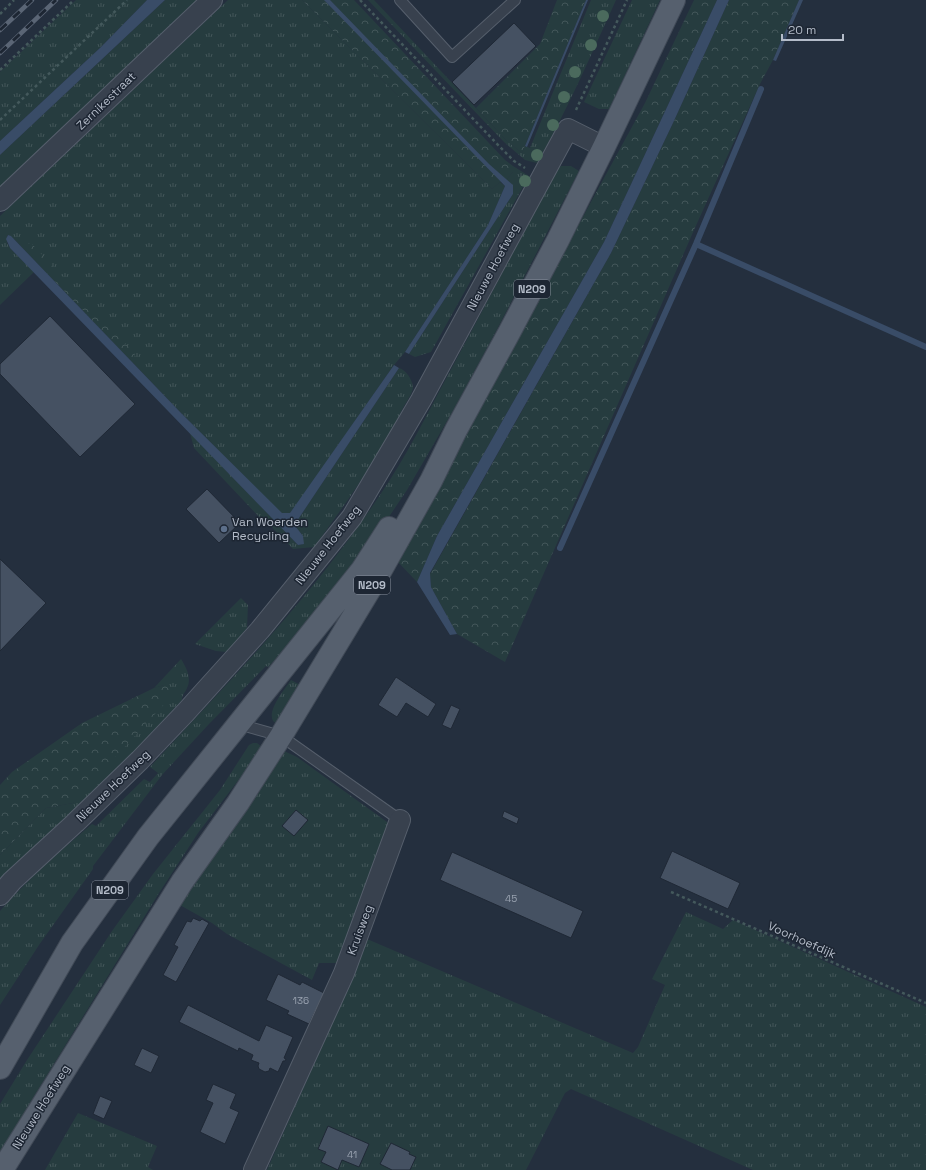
<svg xmlns="http://www.w3.org/2000/svg" width="926" height="1170" font-family="'Space Grotesk',sans-serif">
<style>
.grass{fill:url(#grass-tufts)}
.forest{fill:url(#forest-crowns)}
.water{fill:#394c67}
.lines{fill:none;stroke-linecap:round;stroke-linejoin:round}
.stream{stroke:#394c67;stroke-width:6}
.building{fill:#455162;stroke:#1f2835}
.service-casing{stroke:#565f6c;stroke-width:12}
.minor-casing{stroke:#565f6c;stroke-width:22}
.primary-casing{stroke:#414a57;stroke-width:24}
.path{stroke:#44595c;stroke-width:2.5;stroke-dasharray:3 3;stroke-linecap:butt}
.service{stroke:#38414e;stroke-width:10}
.minor{stroke:#38414e;stroke-width:20}
.primary{stroke:#56606e;stroke-width:22}
.rail-casing{stroke:#5a6575;stroke-width:4.5}
.rail{stroke:#1d2633;stroke-width:3;stroke-dasharray:9;stroke-linecap:butt}
.tree{fill:#4b6a5d}
.service-dot{fill:#5c6f8a;stroke:#1d2633;stroke-width:1.5}
.labels{text-anchor:middle;stroke-width:3;stroke-linejoin:round;paint-order:stroke}
.number-label{font-size:10px;fill:#98a1af}
.shield{fill:#1d2633;stroke:#878f9c;stroke-width:1}
.shield-label{font-size:11px;font-weight:bold;fill:#b4bcc9}
.street-label{font-size:12px;fill:#b4bcc9;stroke:#1d2633}
.poi-label{font-size:12px;fill:#b4bcc9;stroke:#1d2633;text-anchor:start}
</style>
<defs>
<pattern id="grass-tufts" width="24" height="20" patternUnits="userSpaceOnUse"><rect width="24" height="20" fill="#263c3f"/><path d="M3 7l-1-3M5 7V3M7 7l1-3M15 17l-1-3M17 17v-4M19 17l1-3" fill="none" stroke="#435659"/></pattern>
<pattern id="forest-crowns" width="20" height="18" patternUnits="userSpaceOnUse"><rect width="20" height="18" fill="#263c3f"/><path d="M2 6a3 3 0 1 1 6 0M12 15a3 3 0 1 1 6 0" fill="none" stroke="#435659"/></pattern>
</defs>
<rect width="100%" height="100%" fill="#242f3e"/>
<path class="grass" d="M76,0H147L101,47L0,141V72Z
M165,0H197L0,187V155Z
M228,0H302L492,189L500,182L505,186L488,225L405,352L394,365L290,514L281,513L182,414L15,240L8,235L7,236V243L10,248L34,272L0,305V216Z
M368,0H374L506,140L522,153L525,146L530,148L591,0H616C591,55 567,111 537,163L525,160L504,142Z
M632,0H660L611,105L609,109H599L584,102Z
M513,166L529,176L431,352L415,357L409,354L513,194V185L506,180L513,172Z
M561,166H571L579,171L494,335L454,409L407,490L376,536L318,615L268,667L266,666L209,724L162,775L93,866V869L39,945L0,1005V911C28,879 60,851 92,824L96,826L144,779L150,782L158,773L150,767C231,680 314,594 380,495C406,457 426,416 448,375C484,308 520,240 554,172Z
M399,368C406,370 412,379 413,387C413,392 407,401 404,406C380,456 347,502 314,547L293,549L269,524L261,519L194,448L190,433L298,545L303,544V536L296,527L297,521Z
M241,598L248,605L247,628L227,652L216,651L195,644Z
M181,659C186,667 192,678 187,688C185,693 182,694 182,700L133,753L71,813L14,865L0,880V855L46,808L73,803L164,685L154,688Z
M291,680L304,687L278,726C277,724 275,723 273,721C267,710 285,689 291,680Z
M253,743H257L263,748L198,833L159,893L36,1093L0,1154V1104L27,1060L112,931L153,874L220,790L249,745Z
M284,751L297,757L387,822L388,826L341,962L336,963H319L312,980L227,934L212,923L178,904Z
M686,912L723,929L733,920L926,1007V1170H753L571,1089L565,1093L526,1170H267L338,1010L367,939L633,1053L638,1047L665,985L652,979Z
M78,1113L157,1146L148,1167L153,1170H45Z"/>
<path class="forest" d="M302,0H354L505,160L513,166V172L506,180L500,182L492,189Z
M557,0H586L522,153L506,140L476,108L540,44Z
M694,0H717L604,242L437,536L417,582L398,562L407,539L645,103Z
M729,0H799L773,60L760,84L694,230L505,662L457,634L431,587L430,574L611,253L673,123Z
M31,243L135,354L133,363L20,245Z
M164,685L170,689L168,700L73,803L46,808L0,855V785L12,772L82,723L154,688Z"/>
<path class="water" d="M147,0H165L0,155V141L101,47Z
M324,0H330L489,164L513,185V194L409,354L405,352L488,225L505,186Z
M586,0H588L527,147L525,146Z
M717,0H729L673,123L611,253L430,573L431,587L457,634L450,635L417,582L437,536L604,242Z
M799,0H803L776,61L773,60Z
M8,235L11,236L182,414L282,513H290L394,365L399,368L297,521L296,527L303,536L304,544L298,545L10,248L6,239Z"/>
<g class="lines">
<path class="stream" d="M696,244L926,347
M560,548L696,244L761,89"/>
</g>
<path class="building" d="M514,23L536,46L474,105L452,82Z
M50,316L135,404L80,457L0,374V364Z
M207,489L240,523L219,543L186,509Z
M0,559L46,603L0,651Z
M396,677L436,704L428,717L406,703L397,717L378,705Z
M451,705L460,709L451,729L442,725Z
M296,810L308,820L294,836L282,826Z
M504,811L519,818L517,824L502,817Z
M672,851L740,883L728,909L660,878Z
M452,852L583,911L571,938L440,880Z
M193,918L200,921L202,919L209,923L176,982L163,975L178,947L174,945L187,921L191,922Z
M278,974L300,985L302,982L324,993L309,1024L287,1014L289,1011L266,1000Z
M188,1005L259,1041L266,1025L293,1037L284,1058L286,1059L285,1061H283L278,1072L270,1068L269,1071L265,1072L259,1069L258,1066L259,1063L251,1060L253,1055L239,1048L238,1051L179,1022Z
M142,1048L159,1056L151,1073L134,1065Z
M213,1084L236,1094L230,1108L239,1112L225,1144L200,1132L213,1103L206,1100Z
M100,1096L112,1101L104,1119L93,1114Z
M328,1126L369,1144L359,1167L342,1160L338,1170L321,1162L326,1152L318,1149Z
M391,1143L410,1152L409,1154L416,1157L410,1170H392L380,1164Z"/>
<g class="lines">
<g class="service-casing">
<path id="service" d="M400,0L452,57L515,0
M238,724L281,736L400,820"/>
</g>
<g class="minor-casing">
<path id="minor" d="M0,201L212,0
M0,895L12,881L75,823L140,760L185,713L260,630L352,517L421,400L568,129L604,147
M254,1170L344,973L400,820"/>
</g>
<g class="primary-casing">
<path id="primary" d="M0,1068L72,943L148,837L362,570L389,528
M2,1170L182,882L238,803L281,736L376,579L431,481L456,430L510,331L558,240L604,147L674,0"/>
</g>
<path class="path" d="M360,0L499,146L514,161L525,168
M0,14L14,0
M0,70L74,0
M576,110L627,0
M0,120L127,0
M671,892L926,1003"/>
<use href="#service" class="service"/>
<use href="#minor" class="minor"/>
<use href="#primary" class="primary"/>
<g class="rail-casing">
<path id="rail" d="M0,30L32,0
M0,53L56,0"/>
</g>
<use href="#rail" class="rail"/>
</g>
<g class="tree">
<circle cx="603" cy="16" r="6"/>
<circle cx="591" cy="45" r="6"/>
<circle cx="575" cy="72" r="6"/>
<circle cx="564" cy="97" r="6"/>
<circle cx="553" cy="125" r="6"/>
<circle cx="537" cy="155" r="6"/>
<circle cx="525" cy="181" r="6"/>
</g>
<circle class="service-dot" cx="224" cy="529" r="4"/>
<g class="labels">
<g class="number-label">
<text x="511" y="902">45</text>
<text x="301" y="1004">136</text>
<text x="352" y="1158">41</text>
</g>
<g class="shield">
<rect x="514" y="280" width="36" height="18" rx="3"/>
<rect x="354" y="576" width="36" height="18" rx="3"/>
<rect x="92" y="881" width="36" height="18" rx="3"/>
</g>
<g class="shield-label">
<text x="532" y="293">N209</text>
<text x="372" y="589">N209</text>
<text x="110" y="894">N209</text>
</g>
<g class="street-label">
<text transform="translate(106 101) rotate(-44)" y="4">Zernikestraat</text>
<text transform="translate(493 267) rotate(-62)" y="4">Nieuwe Hoefweg</text>
<text transform="translate(328 545) rotate(-52)" y="4">Nieuwe Hoefweg</text>
<text transform="translate(113 786) rotate(-44)" y="4">Nieuwe Hoefweg</text>
<text transform="translate(360 930) rotate(-70)" y="4">Kruisweg</text>
<text transform="translate(802 940) rotate(24)" y="4">Voorhoefdijk</text>
<text transform="translate(41 1107) rotate(-58)" y="4">Nieuwe Hoefweg</text>
</g>
<g class="poi-label">
<text x="232" y="526">Van Woerden<tspan x="232" dy="14">Recycling</tspan></text>
</g>
</g>
<path d="M782 34v6h61v-6" fill="none" stroke="#b4bcc9" stroke-width="2"/>
<text x="788" y="34" font-size="12" fill="#b4bcc9" stroke="#1d2633" stroke-width="3" paint-order="stroke">20 m</text>
</svg>
